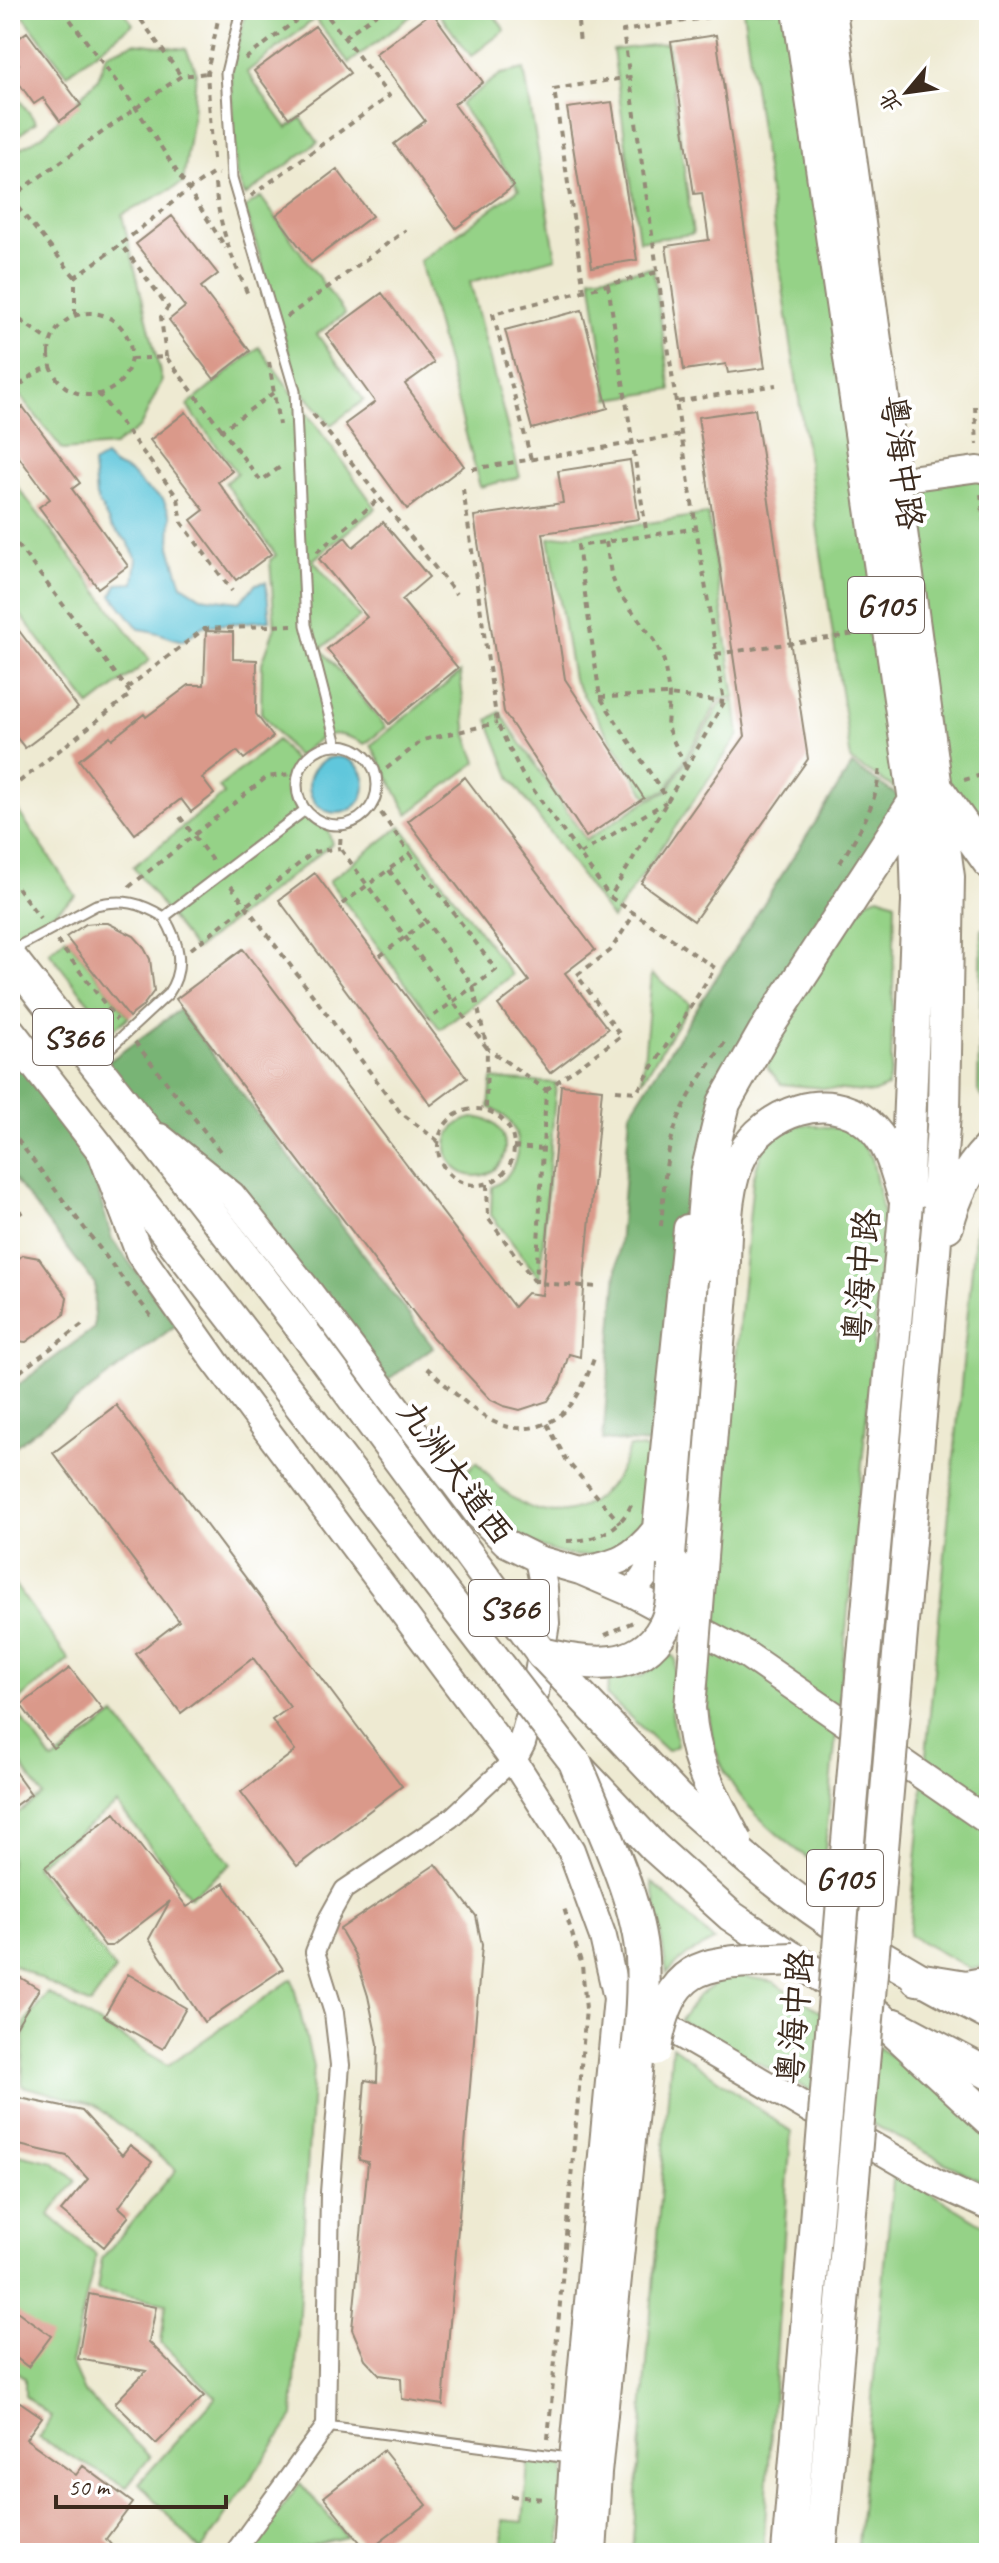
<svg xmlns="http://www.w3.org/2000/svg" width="999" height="2563" font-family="Caveat,'LXGW WenKai TC',sans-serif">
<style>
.green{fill:#95d287;stroke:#687e52;stroke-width:2}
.forest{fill:#78b474;stroke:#5a6f49;stroke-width:2}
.water{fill:#60c7dc;stroke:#4e787d;stroke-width:2}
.building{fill:#da998a}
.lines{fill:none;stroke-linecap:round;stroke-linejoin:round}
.service-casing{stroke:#948a78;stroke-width:13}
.minor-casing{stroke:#948a78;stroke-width:22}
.tertiary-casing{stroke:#948a78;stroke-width:28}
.secondary-casing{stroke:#948a78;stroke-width:30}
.primary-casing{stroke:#948a78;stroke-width:34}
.trunk-casing{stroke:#948a78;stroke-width:36}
.path{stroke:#948a78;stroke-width:4;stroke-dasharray:6 6;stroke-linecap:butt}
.service{stroke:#fff;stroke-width:9}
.minor{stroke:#fff;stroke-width:18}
.tertiary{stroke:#fff;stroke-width:24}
.secondary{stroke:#fff;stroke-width:26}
.primary{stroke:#fff;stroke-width:30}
.trunk{stroke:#fff;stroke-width:32}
.primary-bridge-casing{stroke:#948a78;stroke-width:34;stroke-linecap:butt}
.trunk-bridge-casing{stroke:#948a78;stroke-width:36;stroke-linecap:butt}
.primary-bridge{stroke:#fff;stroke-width:30}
.trunk-bridge{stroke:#fff;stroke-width:32}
.labels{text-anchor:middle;stroke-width:8;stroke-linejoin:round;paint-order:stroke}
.shield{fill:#fff;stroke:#766a62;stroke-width:2}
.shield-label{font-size:32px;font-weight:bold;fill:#3b2a1e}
.street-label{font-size:34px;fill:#3b2a1e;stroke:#fff}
</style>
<rect width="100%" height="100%" fill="#fff"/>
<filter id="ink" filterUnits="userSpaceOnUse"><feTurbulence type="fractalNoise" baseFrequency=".0125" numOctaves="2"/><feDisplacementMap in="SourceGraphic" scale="16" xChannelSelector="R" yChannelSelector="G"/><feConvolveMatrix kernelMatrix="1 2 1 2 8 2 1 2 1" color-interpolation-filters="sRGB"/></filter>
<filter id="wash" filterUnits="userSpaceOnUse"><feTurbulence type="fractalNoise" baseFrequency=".006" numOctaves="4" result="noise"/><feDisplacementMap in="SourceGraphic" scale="32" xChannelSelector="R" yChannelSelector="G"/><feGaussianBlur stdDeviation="1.8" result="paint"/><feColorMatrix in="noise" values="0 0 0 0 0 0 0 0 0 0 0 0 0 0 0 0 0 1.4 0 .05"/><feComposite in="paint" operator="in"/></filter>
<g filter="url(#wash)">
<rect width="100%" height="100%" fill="#eeead2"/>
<path class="green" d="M19,10H122L133,24L67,74Z
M246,10H304L312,21L247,72L287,128L301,118L318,142L245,196L236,174L231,72Z
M309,10H419L349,63Z
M436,10H490L505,30L471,56Z
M743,10H800L912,799L851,761Z
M134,43L186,49L196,70L193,114L183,183L122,215L162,381L140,427L114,446L63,450L10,383V155L43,135L98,79L106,54Z
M667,43L693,234L639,241L613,50Z
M524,69L556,258L470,282L520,477L480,487L420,261L519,189L460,104L501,74Z
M10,87L36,122L10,142Z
M261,197L345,314L317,334L364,400L331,425L300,389L245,208Z
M653,268L671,390L609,399L591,277Z
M259,347L376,508L313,560L360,617L321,649L386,727L365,744C330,726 325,734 297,757L261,713L262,663L275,627L270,560L276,555L225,483L237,473L187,406Z
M10,477L150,660L90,706L10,601Z
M978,479L988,482L989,488V852L942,784L904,489Z
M708,514L735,697L719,700L666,791L647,797L573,679L549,538Z
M460,673L467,735L477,762L408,814L371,745Z
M735,701L739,735L612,919L511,779L488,720L500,712L586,840L646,801L667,792L721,703Z
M277,740L297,764C288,793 297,819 328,830L332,844L195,950L133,867L224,794L219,787Z
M10,799L76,896L14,942L10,937Z
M401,826L512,975L440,1029L329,881Z
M879,896L895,902L891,1071L887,1087L873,1093L781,1084L768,1068L767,1048L867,900Z
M989,924V1106L978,1091L982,929Z
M66,937L129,1017L111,1031L49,952Z
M652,974L690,1004L642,1081Z
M492,1079L556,1083L540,1279L491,1215L492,1187C515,1176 526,1145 510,1122C505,1115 496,1111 489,1107Z
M447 1147a29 29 0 1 1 58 0a29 29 0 1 1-58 0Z
M802,1124L851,1130L872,1158L885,1224L823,1870C778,1836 730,1801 714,1745C709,1726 708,1703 705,1683L753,1179L766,1137Z
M989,1176V1964L972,1970L909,1935L979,1194Z
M629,1447L649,1449L643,1525C636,1532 629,1542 620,1547C589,1564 546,1555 519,1534C497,1517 480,1495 463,1474L477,1462C488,1475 499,1488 513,1498C564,1533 614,1501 629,1447Z
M10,1578L69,1660L12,1705L53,1761L115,1715L231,1864L190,1897L117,1804L35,1866L115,1970L90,2005L10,1963V1819L42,1795L10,1749Z
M672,1655L676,1660L671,1708L677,1746L667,1751L606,1695L610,1679L642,1676Z
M652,1882L714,1941L688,1954L667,1973Z
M730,1974L774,1982L934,2083L989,2134V2186L680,2021L698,1996Z
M292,1979L313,2066L293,2417L201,2551L139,2483L216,2397L161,2343L166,2303L97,2290L102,2258L176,2170L95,2105L22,2086L25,2023L48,1993L168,2065Z
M672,2046L791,2132L763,2553H632Z
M10,2152L53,2162L76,2181L49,2215L96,2255L71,2363L84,2392L150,2457L126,2487L39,2438L51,2417L25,2396V2378L10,2367V2268L13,2264L10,2263Z
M894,2170L989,2229V2475L981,2553H857Z
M528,2463L565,2465L560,2553H502L503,2520L523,2522Z
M300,2483L347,2537L301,2548L299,2553H250Z"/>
<path class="forest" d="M852,765L906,801L724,1103L662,1445L603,1440L630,1113Z
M179,1010L433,1347L388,1380L141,1113L104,1065Z
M10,1050L86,1150L112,1239L176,1325L10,1450V1391L94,1328L95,1284L10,1174Z"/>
<path class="water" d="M105,457L113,465L131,473L144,487L163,499L171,516L170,547L182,585L201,597L240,602L256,584L266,582L270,620L203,626L183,641C167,637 155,630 139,629L112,595L117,584L134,583L137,559L127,541L111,527L96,497L93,464Z
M309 785a28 28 0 1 1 56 0a28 28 0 1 1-56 0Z"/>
<g id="blocks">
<path class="building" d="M432,12L483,82L454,104L514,186L456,228L394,144L425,121L375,54Z
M315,26L350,73L289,118L254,71Z
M27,32L81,105L60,121L43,98L34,104L10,71L19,64L10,52V45Z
M716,35L765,368L728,373L726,364L684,370L666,246L709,240L702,193L694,194L671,42Z
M612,102L637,260L592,267L567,108Z
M337,169L372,216L311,262L276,215Z
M172,216L218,274L201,287L250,351L214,379L169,320L185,307L136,244Z
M382,293L434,363L405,384L464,466L407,509L345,424L375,402L326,334Z
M582,310L608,408L532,429L505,330Z
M23,407L80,483L72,489L128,566L98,588L39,507L50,499L10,445V417Z
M755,409L808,759L694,921L641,883L745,736L698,417Z
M186,412L232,471L218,482L271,554L236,580L191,520L204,510L150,440Z
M630,460L639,519L543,533L565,679L644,798L586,837L504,712L474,516L563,503L558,471Z
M383,522L429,577L402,600L458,668L389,724L327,649L367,617L319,559L345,537L353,547Z
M10,619L78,708L25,748L10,729Z
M206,631L233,632V659L257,660L256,714L273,737L244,759L237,751L202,778L214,794L191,812L181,799L135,834L79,760L110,736L112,739L144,714L146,717L189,685H204Z
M465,777L595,950L565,973L608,1029L550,1073L498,1005L529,981L408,821Z
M315,873L467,1078L431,1105L279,900Z
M96,923H108L134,936L143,946L150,959L154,991L142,1007L129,1017L66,937L86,924Z
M243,949L514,1307L527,1293L542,1295L561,1085L602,1089L585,1271L580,1357L569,1354L560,1383L548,1401L520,1410L504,1406L491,1400L433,1338L176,999Z
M23,1255L39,1258L67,1297L64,1315L26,1342L10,1340V1265Z
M116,1405L402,1786L297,1866L241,1792L295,1751L272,1720L290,1707L253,1658L181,1713L136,1654L179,1621L53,1453Z
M70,1668L103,1710L53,1748L21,1705Z
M10,1765L31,1794L10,1809Z
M115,1813L187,1907L224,1883L283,1969L204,2022L149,1939L170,1901L112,1946H105L45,1867Z
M436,1864L476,1916L482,1945L443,2405L402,2399L401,2378L380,2375L365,2359L352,2329L368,2162L359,2160L365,2080L377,2082L378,2044L368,1996L355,1955L340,1929Z
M10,1971L39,1989L10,2037Z
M128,1974L186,2008L163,2049L104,2016Z
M10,2096L82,2111L122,2155L130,2145L152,2162L119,2207L129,2216L104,2247L61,2211L88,2179L67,2156L10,2143Z
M89,2294L156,2307L149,2342L204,2396L156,2444L115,2403L146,2371L78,2359Z
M10,2306L51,2336L28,2367L10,2353Z
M20,2402L42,2417L26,2439L76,2475L83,2466L133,2503L106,2539L118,2553H10V2406Z
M383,2450L427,2505L367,2551L324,2497Z"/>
</g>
</g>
<g filter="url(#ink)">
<use href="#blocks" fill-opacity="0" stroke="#948a78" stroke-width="2"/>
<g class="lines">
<g class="service-casing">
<path id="service" d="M241,10L226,73L232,178L295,391L306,625L337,745
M297 785a40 40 0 1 1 80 0a40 40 0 1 1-80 0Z
M12,950L96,905C123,898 141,903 164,917L305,810
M97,1060L168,994C186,968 179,942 164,917
M326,2426L569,2458"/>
</g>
<g class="minor-casing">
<path id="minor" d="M234,2553L326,2426L330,2193L340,2065L334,2013L315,1952L329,1917L344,1890L451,1818L513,1760"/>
</g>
<g class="tertiary-casing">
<path id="tertiary" d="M896,480L978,469L989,472"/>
</g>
<g class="secondary-casing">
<path id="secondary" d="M160,1137L232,1195L308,1290L478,1515L506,1543L538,1559L580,1571L629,1592L747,1655L989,1822
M103,1158L139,1253L215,1361L513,1760L571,1850L603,1937L617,1998L573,2459L567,2553
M580,1571C615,1564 633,1559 656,1529
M629,1592C642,1584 648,1572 653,1557L687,1228
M513,1760L522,1743L534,1699L546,1623L544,1588L538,1559
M645,2014L937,2183L989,2207"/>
</g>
<g class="primary-casing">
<path id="primary" d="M10,956L304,1332
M10,1032L267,1363
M724,1281C727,1241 723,1191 742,1155C765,1112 828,1089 867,1123C890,1142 896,1172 904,1199
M580,1769L654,1847L731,1916L854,1999
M745,1857C819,1921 902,1971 989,2015
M895,2024L989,2074"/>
</g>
<g class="trunk-casing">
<path id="trunk" d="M799,10L915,801L918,901L906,1204
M830,10L948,877L944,1113L932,1280
M940,793L989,862
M947,1226C955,1195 966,1172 989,1148
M674,1566L707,1173L724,1103L765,1031L915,801
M917,1979L966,1987L989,1983
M877,2015L989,2119
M590,2553L595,2473L638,2052"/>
</g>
<path class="path" d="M63,10L136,108L226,248
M134,10L181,76
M577,10L580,45
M949,10L950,20
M344,37L382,10
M245,59L310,10
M213,159L207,73L220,10
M215,184C219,227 232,258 249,297
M251,196L389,96L323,10
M10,198L181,76L208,73
M10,198L75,277
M608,285L647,536
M584,291L554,89L630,77
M49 354a41 41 0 1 1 82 0a41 41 0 1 1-82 0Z
M10,313L50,341
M75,314V277L121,244
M287,317L406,230
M166,357L161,317L168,307L121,244L188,190L214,173L218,174
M131,359L166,357L223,431
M269,362L279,425
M10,393L37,372L51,366
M98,393L178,498L182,523L232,591
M273,393L222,430L261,481L283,465
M676,402L623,31L722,15
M975,406L977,445
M313,414L456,594
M531,459L493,314L658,272
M472,469L682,435
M463,489L497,723L522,774L610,897
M981,494L989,571
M698,528L578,546L600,697L668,800L724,702L676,402L776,385
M10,535L131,694L10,789
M606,542L611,574L618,592L655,641L664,661L669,695L667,727L686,768
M317,552L380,498
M716,654L863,633
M127,688L204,629L292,625
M600,697L669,695L724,702
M377,776L423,740L497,723
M964,780L989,773
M374,803L410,854
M180,817L214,863
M341,826L340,848L487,1048L486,1111
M580,854L666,802
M840,863C860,831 877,804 880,766
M389,870L473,986L487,1048L546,1090L536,1283
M10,878L40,918
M231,886L400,1112L438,1141
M129,887L267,777L299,773
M342,904L410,854L496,970L428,1020
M57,941L117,1020
M191,949L314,852L340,848
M380,956L426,921
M135,1042L223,1155
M546,1090L621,1036L577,975L610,951L635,913
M616,1090L637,1092L715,968L610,897L668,800
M438 1147a38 38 0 1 1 76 0a38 38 0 1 1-76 0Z
M10,1130L151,1316
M513,1147L543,1149
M487,1184L488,1218L536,1283L601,1287
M10,1221L23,1211
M661,1226C664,1194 664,1159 675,1128C685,1097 707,1069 725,1042
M427,1368C445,1384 464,1403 485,1417C514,1436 552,1431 573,1402C583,1388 589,1372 595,1356
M10,1379L82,1325
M547,1424L567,1461L620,1523
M567,1541C597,1541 621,1530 633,1501
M605,1635L633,1622
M548,2439L586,2009L582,1965L564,1908
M511,2496L544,2499"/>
<use href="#service" class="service"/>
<use href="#minor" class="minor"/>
<use href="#tertiary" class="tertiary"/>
<use href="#secondary" class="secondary"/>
<use href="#primary" class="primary"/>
<use href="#trunk" class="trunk"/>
<g class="primary-bridge-casing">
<path id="primary-bridge" d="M724,1281L690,1708C694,1763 712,1793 737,1841
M304,1332L542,1654L678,1798L745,1857
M267,1363L576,1764"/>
</g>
<g class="trunk-bridge-casing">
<path id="trunk-bridge" d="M542,1654C585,1664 639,1675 664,1627C674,1609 673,1586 674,1566
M576,1764C599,1822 638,1898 642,1958C644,1990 641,2021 638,2052
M655,2049C671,1953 711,1964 794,1959
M788,2553L861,1688L906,1204
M820,2553L932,1280"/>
</g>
<use href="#primary-bridge" class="primary-bridge"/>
<use href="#trunk-bridge" class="trunk-bridge"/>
</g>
</g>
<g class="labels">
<g class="shield">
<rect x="848" y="577" width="76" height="56" rx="6"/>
<rect x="33" y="1009" width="80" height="56" rx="6"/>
<rect x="469" y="1580" width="80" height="56" rx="6"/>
<rect x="807" y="1850" width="76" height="56" rx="6"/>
</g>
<g class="shield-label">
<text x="886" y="616">G105</text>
<text x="73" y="1048">S366</text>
<text x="509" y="1619">S366</text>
<text x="845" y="1889">G105</text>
</g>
<g class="street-label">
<text transform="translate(903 462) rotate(82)" y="12">粤海中路</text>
<text transform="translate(861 1276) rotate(-85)" y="12">粤海中路</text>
<text transform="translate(456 1472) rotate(54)" y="12">九洲大道西</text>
<text transform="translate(794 2017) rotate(-85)" y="12">粤海中路</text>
</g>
</g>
<rect width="999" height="2563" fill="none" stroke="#fff" stroke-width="40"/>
<g transform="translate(907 92) rotate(241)" stroke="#ffffff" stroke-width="6" paint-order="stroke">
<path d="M0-6L14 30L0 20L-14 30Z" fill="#3b2a1e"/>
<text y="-12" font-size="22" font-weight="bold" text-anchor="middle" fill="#3b2a1e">北</text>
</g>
<path d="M56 2495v12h170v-12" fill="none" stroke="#3b2a1e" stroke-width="4"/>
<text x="68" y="2495" font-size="24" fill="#3b2a1e" stroke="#ffffff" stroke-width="6" paint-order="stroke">50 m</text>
</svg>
